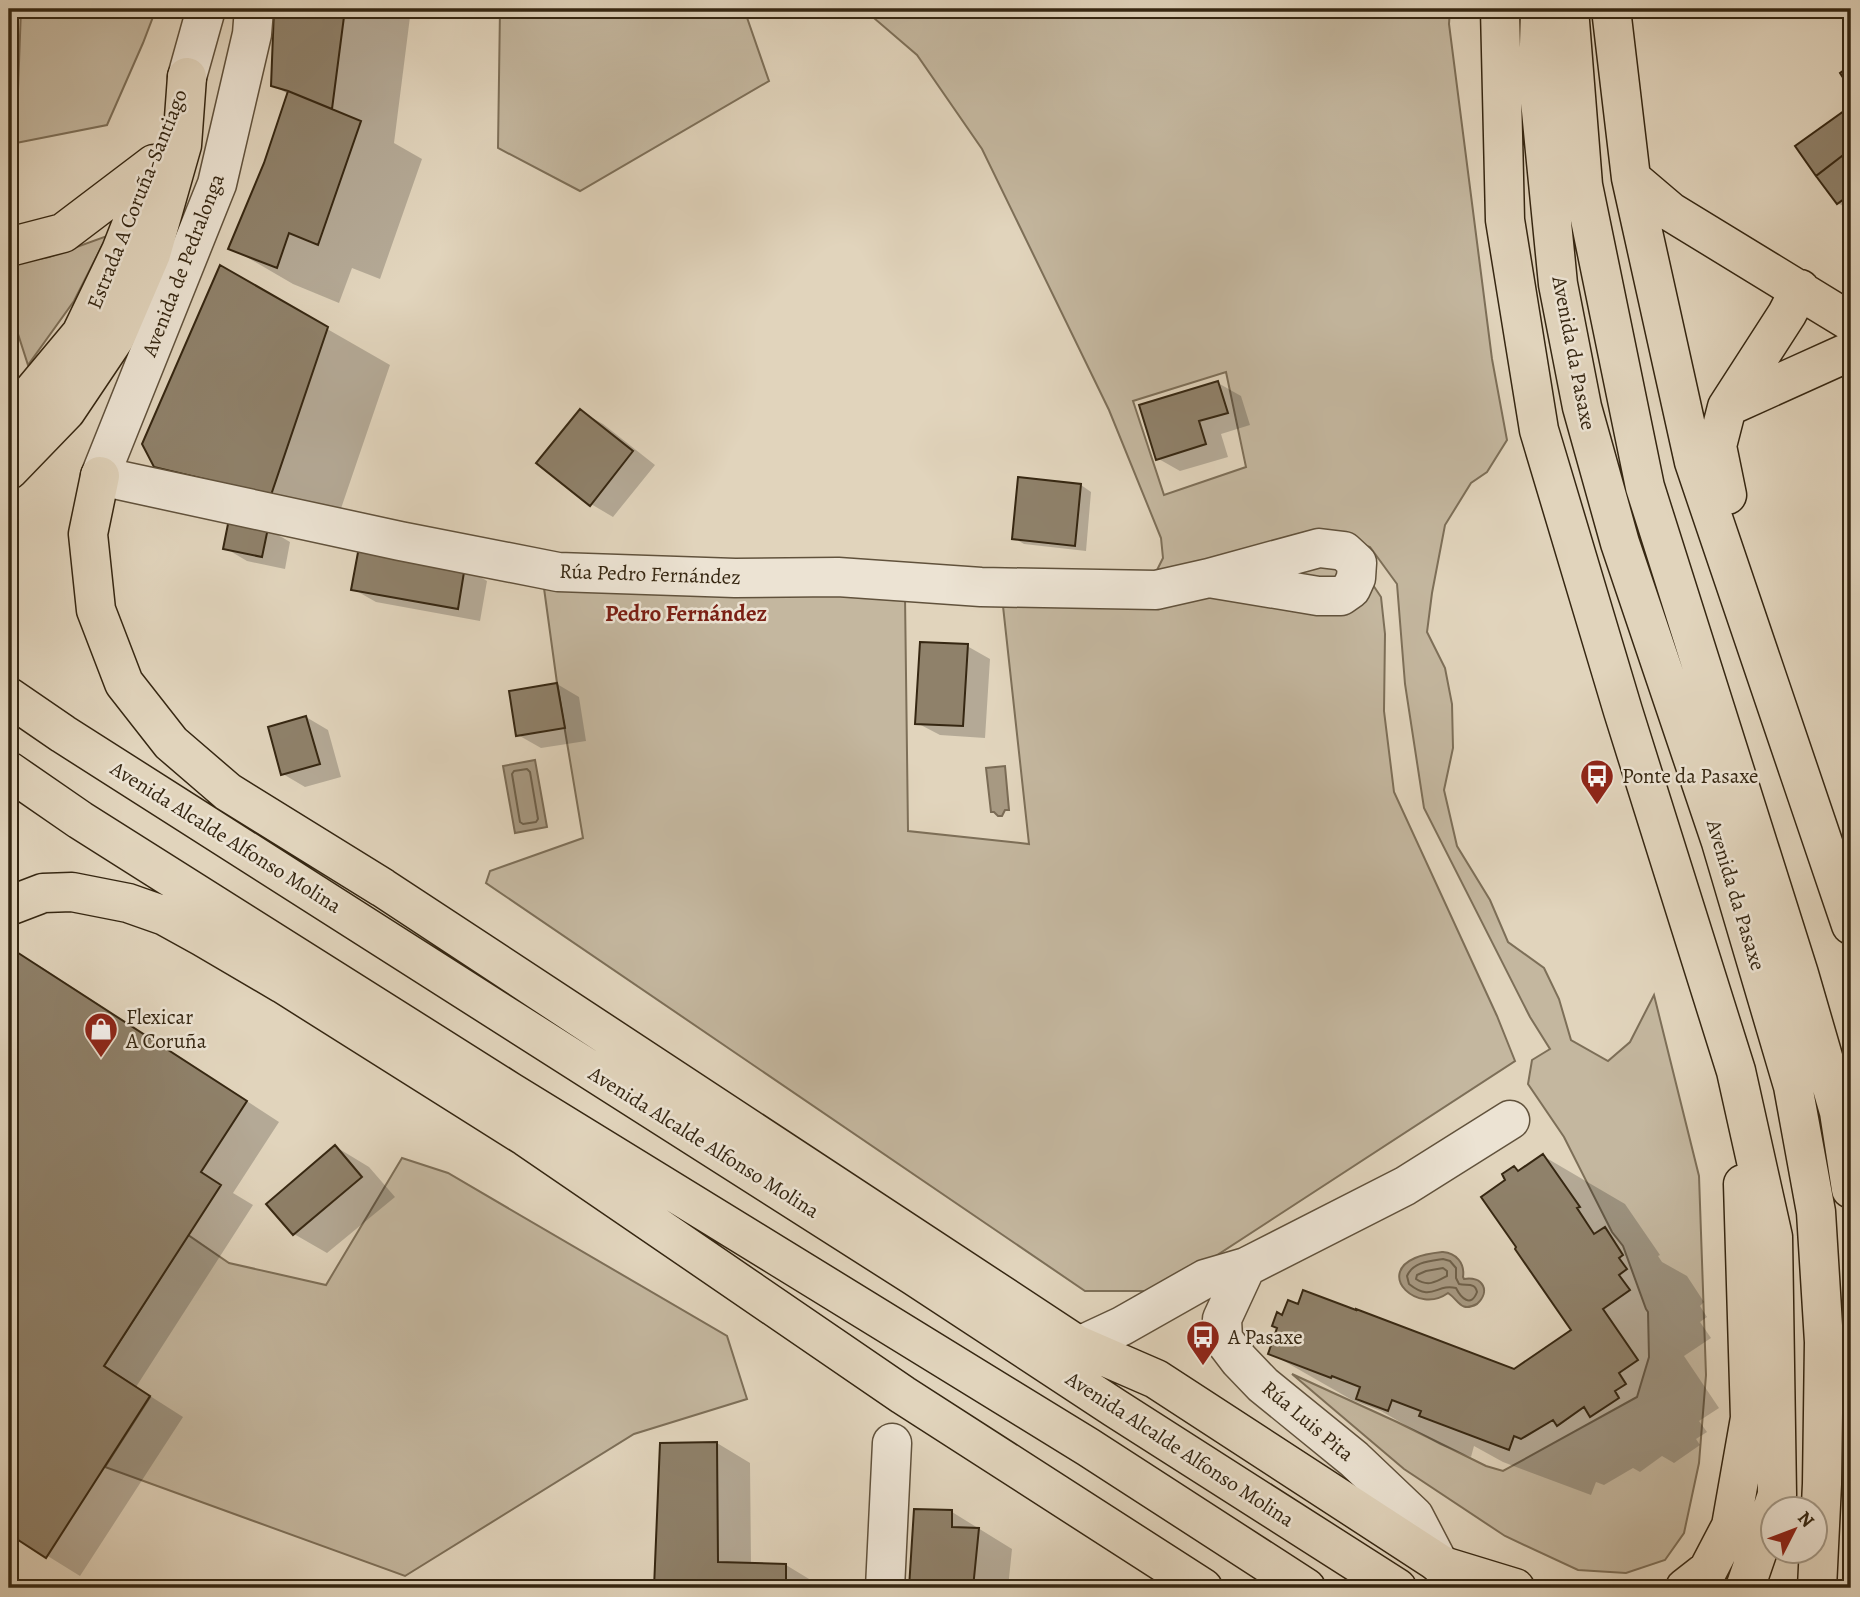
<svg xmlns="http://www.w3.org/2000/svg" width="1860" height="1597" font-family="Alegreya,serif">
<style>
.green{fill:#c4b79f;stroke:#7d6f58;stroke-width:2;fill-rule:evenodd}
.water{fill:#a79982;stroke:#7a6b55;stroke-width:2}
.shadow{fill:#0003}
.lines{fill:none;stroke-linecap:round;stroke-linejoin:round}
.shore{stroke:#6e604a;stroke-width:2}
.building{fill:#8f816a;stroke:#362712;stroke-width:2}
.minor-casing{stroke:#61523c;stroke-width:41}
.major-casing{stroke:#362712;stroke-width:41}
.highway-casing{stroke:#362712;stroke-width:41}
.minor{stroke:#ece3d3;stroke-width:38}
.major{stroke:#e1d4bc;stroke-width:38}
.highway{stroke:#e1d4bc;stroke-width:38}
.labels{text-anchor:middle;stroke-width:5;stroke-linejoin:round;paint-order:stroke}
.street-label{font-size:21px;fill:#362712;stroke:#ece3d3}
.poi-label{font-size:21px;fill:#362712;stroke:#ece3d3;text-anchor:start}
.neighbourhood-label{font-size:23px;font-weight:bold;fill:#7a1f14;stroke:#ece3d3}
</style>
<rect width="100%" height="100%" fill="#e1d4bc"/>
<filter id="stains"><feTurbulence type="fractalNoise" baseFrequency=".00286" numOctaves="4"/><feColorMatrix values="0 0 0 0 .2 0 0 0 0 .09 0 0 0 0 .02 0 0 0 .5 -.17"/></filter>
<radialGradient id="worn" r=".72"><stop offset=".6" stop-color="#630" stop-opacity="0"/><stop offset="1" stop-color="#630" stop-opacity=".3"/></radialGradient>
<path class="green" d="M21,9H156L143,43L107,125L16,143Z
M500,9H744L769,81L580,191L498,148Z
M859,9H1450L1449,24L1492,359L1507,440L1487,472L1471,483L1445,525L1432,593L1427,632L1445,668L1452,704L1453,748L1444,790L1457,846L1490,900L1508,942L1544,968L1559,999L1571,1040L1608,1061L1630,1042L1654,995L1699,1176L1706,1375L1699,1463L1684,1533L1665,1560L1626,1573L1578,1570L1505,1536L1404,1469L1292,1374L1397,1422L1486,1466L1503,1471L1637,1397L1649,1357L1648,1312L1646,1309L1623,1246L1612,1232L1564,1137L1528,1084L1532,1060L1550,1049L1530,1017L1424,808L1405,684L1397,584L1370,547L1331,533L1155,574L1163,558L1161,538L1109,410L982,149L917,55L867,12ZM1226,372L1246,467L1164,495L1133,401Z
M107,236L74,301L28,365L9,306V264L49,257Z
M1315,559L1367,576L1381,597L1385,634L1384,711L1394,792L1497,1016L1515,1061L1162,1291H1085L486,883L490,871L583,838L557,683L543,581L905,596L908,831L1029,844L1003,606Z
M402,1158L448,1173L727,1336L747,1399L634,1434L405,1576L105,1467L150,1397L104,1366L188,1235L229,1263L326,1285Z"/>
<path class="water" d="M535,760L547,827L515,833L503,766Z
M1005,766L1009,810H1005L1002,816H998L994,812H991L986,768Z
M1443,1252C1456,1253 1465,1263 1463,1277L1464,1279C1483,1276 1491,1291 1477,1304C1460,1313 1459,1300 1448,1293C1418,1315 1376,1275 1415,1258C1424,1254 1434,1253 1443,1252Z"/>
<path class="shadow" d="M276,9H411L394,143L422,159L380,279L352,268L339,303L293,284L231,248L265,163L288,94L273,85Z
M1851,108V211L1838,203L1797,146Z
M221,268L390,365L334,529L218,502L155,465Z
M1218,383L1241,396L1250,425L1221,434L1228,457L1180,471L1157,458Z
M580,411L603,424L655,465L613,517L591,504Z
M1081,485L1091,492L1086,551L1024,544L1014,538Z
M268,529L290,542L285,569L247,561L225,548Z
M465,568L487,581L480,621L376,602L353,589Z
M967,646L990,659L985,738L940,735L917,723Z
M557,684L579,697L586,741L541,748L518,735Z
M306,717L328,730L341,777L305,787L283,774Z
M10,949L43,968L279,1122L233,1193L253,1205L136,1387L183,1417L80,1576L9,1532Z
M336,1147L369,1167L395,1197L327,1253L294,1234Z
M1543,1156L1625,1204L1660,1255L1658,1256L1662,1262L1687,1276L1704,1302L1700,1306L1707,1317L1700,1322L1711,1338L1684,1356L1719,1408L1699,1421L1707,1432L1696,1439L1700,1445L1674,1463L1662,1456L1640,1472L1633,1468L1604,1485L1596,1482L1591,1495L1503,1462L1474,1446L1471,1457L1440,1445L1381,1411L1352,1400L1270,1353L1514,1371L1573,1331L1508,1180L1514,1168L1520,1172Z
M717,1443L750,1463L751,1565H786L819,1585V1588H655L661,1445Z
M916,1510L952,1512L1012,1549L1008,1588H911Z"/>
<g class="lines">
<path class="shore" d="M527,769L530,772L538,819L536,822L523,824L520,822L512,774L514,771Z
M1443,1259L1450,1261L1456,1268V1278L1459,1284C1467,1286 1475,1282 1477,1292C1471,1308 1461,1298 1456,1288C1436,1283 1433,1303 1409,1284L1407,1276C1413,1262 1429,1261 1443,1259Z
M1443,1268L1447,1271V1276C1436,1282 1428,1287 1416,1279L1417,1275L1426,1271Z"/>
</g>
<path class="building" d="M274,9H345L332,109L288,91L271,86Z
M1851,65V90L1840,73Z
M288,91L361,121L318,245L289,233L277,268L228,249L264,163Z
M1851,106V149L1816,176L1795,146Z
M1851,149V194L1837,204L1816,176Z
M220,265L328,327L271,495L154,467L142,444Z
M1218,381L1228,413L1199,421L1206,444L1156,460L1139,405Z
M580,409L633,451L590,506L536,463Z
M1018,477L1081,484L1075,546L1012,539Z
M229,519L268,528L262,557L223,549Z
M359,547L465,566L458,609L351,590Z
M920,642L968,644L963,726L915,724Z
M557,683L565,728L516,736L509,691Z
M306,716L320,764L281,775L268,727Z
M9,947L247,1101L201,1172L221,1185L104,1366L150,1396L46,1558L9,1534Z
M335,1145L362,1177L293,1235L266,1204Z
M1543,1154L1580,1207L1577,1208L1594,1234L1605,1227L1623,1255L1619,1258L1627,1269L1619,1275L1630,1290L1603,1309L1638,1360L1619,1373L1626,1384L1615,1391L1619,1398L1590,1417L1584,1407L1557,1426L1553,1420L1521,1439L1514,1436L1509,1450L1419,1416L1421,1411L1392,1400L1388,1411L1356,1399L1360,1387L1332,1376L1331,1378L1268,1354L1277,1328L1272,1326L1277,1312L1282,1315L1288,1300L1298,1304L1303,1290L1356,1310V1309L1514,1369L1571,1330L1515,1249L1516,1247L1481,1197L1505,1180L1502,1174L1514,1166L1518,1171Z
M717,1442L718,1562L786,1564V1588H654L660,1443Z
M914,1509L952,1510V1527L979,1528L973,1588H909Z"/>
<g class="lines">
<g class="minor-casing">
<path id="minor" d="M254,9L252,34L217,184L100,476L400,541L558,572L735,578L838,577L981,587L1156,590L1209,578L1319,548L1344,551L1357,563L1356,578L1351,589L1341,596H1318L1209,578
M187,77L206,9
M1246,1267L1222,1319L1223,1339L1239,1360L1263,1385L1354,1459L1414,1516L1439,1564
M1079,1346L1122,1326L1205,1279L1246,1267L1405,1186L1510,1120
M885,1588L892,1443"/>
</g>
<g class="major-casing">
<path id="major" d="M1500,9L1505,220L1539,430L1623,711L1736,1071L1773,1237L1777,1495L1745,1588
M1540,9L1538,80L1558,284L1582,407L1620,543L1721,842L1793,1086L1816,1212L1824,1342L1822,1484L1817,1588
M1569,9L1583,185L1645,487L1799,974L1839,1112L1851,1189
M1611,9L1631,178L1694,462L1851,925
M1631,178L1671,212L1851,322
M1727,407L1851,351
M1727,495L1717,446L1727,407L1787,314L1800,289
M1443,1566L1515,1588
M1685,1588L1708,1570L1731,1526L1750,1418L1743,1184"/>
</g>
<g class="highway-casing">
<path id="highway" d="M9,247L63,233L154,164
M9,420L81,334L121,251L150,177
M9,470L66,411L115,338L151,254L182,145L187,77
M100,476L88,534L96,610L124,683L171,743L228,792L383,888L1079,1346
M9,697L63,734L914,1276L1115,1408L1397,1588
M9,771L80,820L509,1091L1088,1447L1306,1588
M9,906L43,893L72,892L128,903L165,916L203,937L283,984L526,1137L903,1395L1203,1588
M1057,1336L1156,1379L1477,1588"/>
</g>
<use href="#minor" class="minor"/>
<use href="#major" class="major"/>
<use href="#highway" class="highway"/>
</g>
<defs>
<g id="bus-pin" transform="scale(1.75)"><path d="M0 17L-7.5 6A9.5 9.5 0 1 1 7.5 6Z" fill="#8f2418" stroke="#ece3d3"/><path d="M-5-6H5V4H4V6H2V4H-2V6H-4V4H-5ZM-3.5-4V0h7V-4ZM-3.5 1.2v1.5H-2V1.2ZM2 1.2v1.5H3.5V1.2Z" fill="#fff"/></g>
<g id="shop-pin" transform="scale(1.75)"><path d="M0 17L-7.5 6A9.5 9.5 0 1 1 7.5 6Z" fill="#8f2418" stroke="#ece3d3"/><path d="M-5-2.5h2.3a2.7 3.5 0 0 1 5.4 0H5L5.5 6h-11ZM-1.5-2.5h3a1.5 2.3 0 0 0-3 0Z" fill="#fff"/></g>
</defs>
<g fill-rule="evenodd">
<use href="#bus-pin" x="1597" y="776"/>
<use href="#shop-pin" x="101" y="1029"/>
<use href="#bus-pin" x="1203" y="1337"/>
</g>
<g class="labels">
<g class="street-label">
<text transform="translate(137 199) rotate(-68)" y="7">Estrada A Coruña-Santiago</text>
<text transform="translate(183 265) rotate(-69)" y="7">Avenida de Pedralonga</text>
<text transform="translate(1574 353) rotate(79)" y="7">Avenida da Pasaxe</text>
<text transform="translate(650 574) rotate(2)" y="7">Rúa Pedro Fernández</text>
<text transform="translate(226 837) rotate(32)" y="7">Avenida Alcalde Alfonso Molina</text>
<text transform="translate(1736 895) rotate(73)" y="7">Avenida da Pasaxe</text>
<text transform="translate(704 1142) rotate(32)" y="7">Avenida Alcalde Alfonso Molina</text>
<text transform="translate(1308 1421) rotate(40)" y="7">Rúa Luis Pita</text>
<text transform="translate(1180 1449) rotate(33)" y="7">Avenida Alcalde Alfonso Molina</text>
</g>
<g class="poi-label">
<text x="1622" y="783">Ponte da Pasaxe</text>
<text x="126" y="1024">Flexicar<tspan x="126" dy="24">A Coruña</tspan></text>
<text x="1228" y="1344">A Pasaxe</text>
</g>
<g class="neighbourhood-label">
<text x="686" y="621">Pedro Fernández</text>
</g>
</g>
<rect width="1860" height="1597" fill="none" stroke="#e1d4bc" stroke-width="35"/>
<rect x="10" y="10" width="1839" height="1576" fill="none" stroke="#362712" stroke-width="3.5"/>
<rect x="18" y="18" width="1825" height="1562" fill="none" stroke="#362712" stroke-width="2"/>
<g transform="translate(1794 1530) rotate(48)"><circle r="33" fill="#ece3d3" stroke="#a39886" stroke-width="2"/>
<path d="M0-5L12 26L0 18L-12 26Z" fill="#8f2418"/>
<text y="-10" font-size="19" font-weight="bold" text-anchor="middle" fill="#362712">N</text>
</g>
<rect width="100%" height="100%" filter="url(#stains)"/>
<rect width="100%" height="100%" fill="url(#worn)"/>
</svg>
